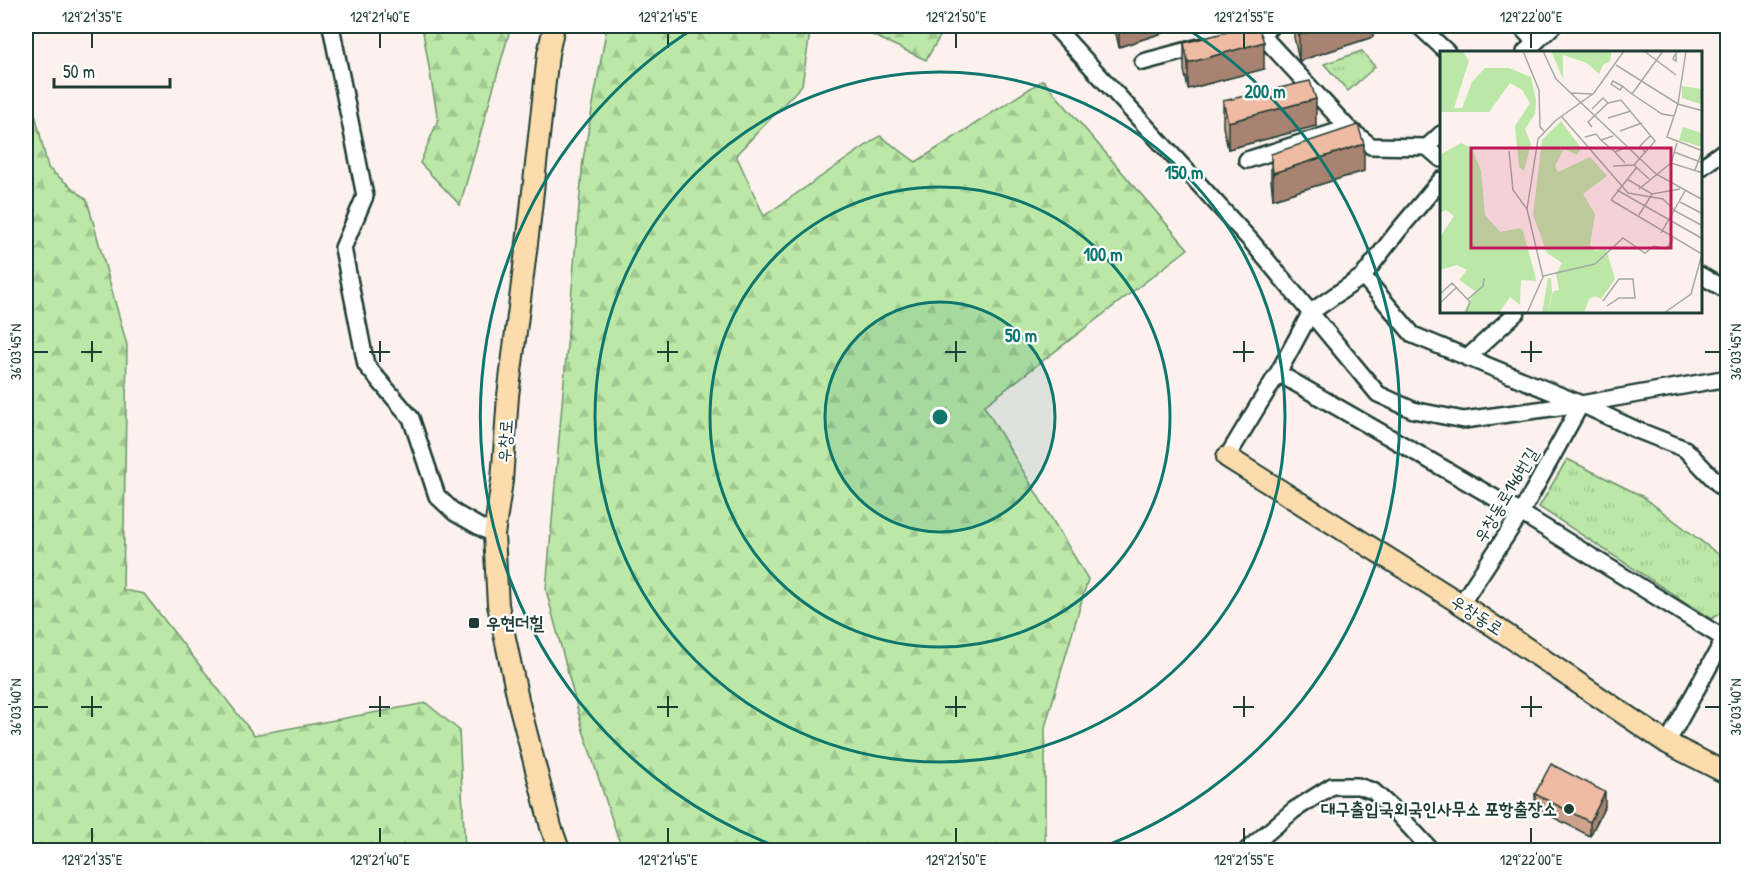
<svg xmlns="http://www.w3.org/2000/svg" width="1753" height="876" font-family="'Patrick Hand','Poor Story',sans-serif">
<style>
.forest{fill:url(#forest-firs);stroke:#6d926d;stroke-width:1.5}
.park{fill:url(#park-tufts);stroke:#6d926d;stroke-width:1.5}
.lines{fill:none;stroke-linecap:round;stroke-linejoin:round}
.minor-casing{stroke:#1f3d34;stroke-width:20}
.major-casing{stroke:#1f3d34;stroke-width:24}
.minor{stroke:#fff;stroke-width:15}
.major{stroke:#fcdcac;stroke-width:20}
.wall{fill:#cea18c;stroke:#1f3d34;stroke-width:1.5}
.shaded-wall{fill:#a88372;stroke:#1f3d34;stroke-width:1.5}
.building{fill:#f0bba3;stroke:#1f3d34;stroke-width:1.5}
.ticks{fill:none;stroke:#1f3d34;stroke-width:2}
.ring{fill:none;stroke:#0f766e;stroke-width:3}
.poi-dot{fill:#1f3d34;stroke:#fff;stroke-width:2}
.labels{text-anchor:middle;stroke-width:4.5;stroke-linejoin:round;paint-order:stroke}
.street-label{font-size:18px;fill:#1f3d34;stroke:#fff}
.poi-label{font-size:18px;font-weight:bold;fill:#1f3d34;stroke:#fff;text-anchor:start}
.inset-road{fill:none;stroke:#a4a9a3;stroke-width:1.5}
.view{fill:#c2185b;fill-opacity:0.15;stroke:#c2185b;stroke-width:3}
.inset-edge{fill:none;stroke:#1f3d34;stroke-width:3}
.centre{fill:#0f766e;stroke:#fff;stroke-width:3}
.ring-label{font-size:18px;text-anchor:middle;font-weight:bold;fill:#0f766e;stroke:#fff;stroke-width:4.5;stroke-linejoin:round;paint-order:stroke}
.neatline{fill:none;stroke:#1f3d34;stroke-width:2}
.ticks-label{font-size:15px;text-anchor:middle;fill:#1f3d34}
</style>
<defs>
<pattern id="forest-firs" width="22" height="20" patternUnits="userSpaceOnUse" patternTransform="scale(1.5)"><rect width="22" height="20" fill="#bbe8a6"/><path d="M5 1l3.5 6h-7zM16 11l3.5 6h-7z" fill="#a0c890"/></pattern>
<pattern id="park-tufts" width="24" height="20" patternUnits="userSpaceOnUse" patternTransform="scale(1.5)"><rect width="24" height="20" fill="#bbe8a6"/><path d="M3 7l-1-3M5 7V3M7 7l1-3M15 17l-1-3M17 17v-4M19 17l1-3" fill="none" stroke="#a0c890"/></pattern>
</defs>
<rect width="100%" height="100%" fill="#fcf1ed"/>
<filter id="ink" filterUnits="userSpaceOnUse"><feTurbulence type="fractalNoise" baseFrequency=".0167" numOctaves="2"/><feDisplacementMap in="SourceGraphic" scale="12" xChannelSelector="R" yChannelSelector="G"/><feConvolveMatrix kernelMatrix="1 2 1 2 8 2 1 2 1" color-interpolation-filters="sRGB"/></filter>
<g filter="url(#ink)">
<path class="forest" d="M422,26H511L460,205L420,163L438,120Z
M607,26H811L802,85L736,155L764,216L880,136L916,162L1043,80L1188,249L984,406L1088,579L1045,727V850H625L618,838L583,730L546,590L583,160Z
M853,26H946L926,60Z
M26,76L48,168L87,200L127,345L123,590L144,594L254,735L426,703L459,730L465,850H26Z"/>
<path class="park" d="M1362,51L1375,67L1348,91L1324,64Z
M1567,459L1642,496L1727,561C1728,584 1735,608 1711,619L1539,507Z"/>
<g class="lines">
<g class="minor-casing">
<path id="minor" d="M331,26L365,196L343,248L366,365L411,418L437,496L455,513L494,535
M1054,26L1251,241L1378,394L1413,410L1464,420L1581,404L1637,430L1685,449L1728,494
M1272,26L1258,31L1348,128
M1419,26L1447,52
M1520,26L1535,42
M1525,52L1553,26
M1143,62L1203,46
M1441,134L1427,147L1441,159
M1247,160L1348,128L1371,146L1427,147
M1700,168L1728,148
M1700,275L1728,291
M1363,276L1413,335L1581,404L1728,378
M1467,358L1517,312
M1278,373L1521,513L1728,641
M1227,457L1278,373L1311,312L1363,276L1398,231L1441,180
M1461,604L1521,513L1581,404
M1667,743L1728,632
M1247,850L1294,810L1332,786H1358L1373,791L1396,812L1431,850"/>
</g>
<g class="major-casing">
<path id="major" d="M554,26L548,54L530,219L508,396L502,481L494,535L498,605L519,704L551,827L559,850
M1227,457L1461,604L1667,743L1728,774"/>
</g>
<use href="#minor" class="minor"/>
<use href="#major" class="major"/>
</g>
<path class="wall" d="M1114,26H1184L1119,47Z
M1294,26H1373V37L1299,61L1294,37Z
M1184,43L1264,69L1188,89L1184,70Z
M1223,101L1316,126L1228,149L1223,127Z
M1271,154L1364,171L1273,199L1271,180Z
M1535,794L1605,806L1590,836L1535,808Z"/>
<path class="shaded-wall" d="M1119,26H1184L1119,47Z
M1327,26H1373V37L1299,61V35Z
M1264,42V69L1188,89V63Z
M1316,99V126L1228,149V122Z
M1364,144V171L1273,199V173Z
M1605,792V806L1590,836V822Z"/>
<path class="building" d="M1251,26H1258L1264,42L1188,63L1184,43Z
M1297,26H1327L1299,35Z
M1310,81L1316,99L1228,122L1223,101Z
M1358,125L1364,144L1273,173L1271,154Z
M1551,764L1605,792L1590,822L1535,794Z"/>
</g>
<path class="ticks" d="M92,33V48M380,33V48M668,33V48M956,33V48M1244,33V48M1531,33V48M92,341V362M380,341V362M668,341V362M956,341V362M1244,341V362M1531,341V362M33,352H48M81,352H102M369,352H390M657,352H678M945,352H966M1233,352H1254M1521,352H1542M1705,352H1720M92,696V717M380,696V717M668,696V717M956,696V717M1244,696V717M1531,696V717M33,707H48M81,707H102M369,707H390M657,707H678M945,707H966M1233,707H1254M1521,707H1542M1705,707H1720M92,828V843M380,828V843M668,828V843M956,828V843M1244,828V843M1531,828V843"/>
<circle cx="940" cy="417" r="115" fill="#0f766e" fill-opacity=".12"/>
<g class="ring">
<circle cx="940" cy="417" r="115"/>
<circle cx="940" cy="417" r="230"/>
<circle cx="940" cy="417" r="345"/>
<path d="M783 849A460 460 0 0 1 696 27M1184 27A460 460 0 0 1 1097 849"/>
</g>
<g class="poi-dot">
<rect x="468" y="617" width="12" height="12" rx="3"/>
<circle cx="1569" cy="809" r="6"/>
</g>
<g class="labels">
<g class="street-label">
<text transform="translate(505 441) rotate(-86)" y="6">우창로</text>
<text transform="translate(1506 495) rotate(-59)" y="6">우창동로146번길</text>
<text transform="translate(1477 615) rotate(33)" y="6">우창동로</text>
</g>
<g class="poi-label">
<text x="486" y="629">우현더힐</text>
<text x="1557" y="815" text-anchor="end">대구출입국외국인사무소 포항출장소</text>
</g>
</g>
<g transform="translate(1440 51)">
<rect width="262" height="262" fill="#fcf1ed"/>
<path d="M242,35L262,38L260,53L242,47ZM243,76L262,82V96L239,89Z" fill="#bbe8a6"/>
<path d="M0,0H23L29,10L14,57H22L32,31L45,17H69L91,26L96,49L95,63L85,78L91,93L84,120L79,116L75,75L90,52L82,39L70,32L49,61H0ZM111,0H172L170,10L163,14L159,23L147,12L123,4V28ZM121,70L141,97L137,104L124,98L115,115L118,121L150,106L167,125L143,143L155,163L150,194L155,200L166,198L175,228L161,248L155,245L149,248L144,262H108L113,240L119,239L116,223L122,212L107,202L93,164L102,89ZM21,92L32,97L41,120L45,164L60,181L80,177L83,180L95,224L96,230L81,229L80,254L70,246L59,262H23L35,240L19,229L27,219L17,214L0,219V186L14,165L6,159L0,162V104Z" fill="#bbe8a6"/>
<path d="M108,227H111L112,241L108,262H102Z" fill="#bbe8a6"/>
<path class="inset-road" d="M83,0L99,39L100,76L104,80M103,0L116,28L216,123L263,149M204,0L236,24M246,0L238,53L227,86L263,100M236,2V10L233,8L237,0M176,14L238,53L263,60M182,36L180,39L171,33L173,30L182,35L192,43L222,63L234,65M131,42L153,43M192,43L223,0M152,58L163,47L168,52M122,66L188,142L223,148L235,160L263,175M168,67L191,60M152,76L148,71L168,52L181,49L215,90L194,114L209,128M180,80L202,72M173,85L161,89L175,101M145,86L156,83L161,89M184,97L175,101L185,112M69,100L73,139L87,158M234,101L263,112M206,102L200,95L211,84M231,112L237,92M173,115L194,114M255,119L262,100M187,128L212,143L240,138M199,138L231,112L263,122M177,139L263,188M171,149L197,116M171,149L262,203L251,243L224,262M240,151L263,163M199,164L212,143M221,182L245,140M103,225L155,213L183,187L205,202L214,195L226,198L233,188M0,243L12,232L30,251L26,262M28,248L43,235L44,227M163,250L179,228H193L195,247H179L167,255M0,252L17,236M87,262L103,226L87,158L98,88L115,70L154,42L184,0"/>
<path class="view" d="M31,97H231V197H31Z"/>
<rect width="262" height="262" class="inset-edge"/>
</g>
<circle cx="940" cy="417" r="9" class="centre"/>
<g class="ring-label">
<text x="1265" y="98">200 m</text>
<text x="1184" y="179">150 m</text>
<text x="1103" y="261">100 m</text>
<text x="1021" y="342">50 m</text>
</g>
<rect width="1753" height="876" fill="none" stroke="#fff" stroke-width="66"/>
<path d="M54 78v9h116v-9" fill="none" stroke="#1f3d34" stroke-width="3"/>
<text x="63" y="78" font-size="18" fill="#1f3d34" stroke="#ffffff" stroke-width="4.5" paint-order="stroke">50 m</text>
<rect x="33" y="33" width="1687" height="810" class="neatline"/>
<g class="ticks-label">
<text x="92" y="22">129°21'35"E</text>
<text x="380" y="22">129°21'40"E</text>
<text x="668" y="22">129°21'45"E</text>
<text x="956" y="22">129°21'50"E</text>
<text x="1244" y="22">129°21'55"E</text>
<text x="1531" y="22">129°22'00"E</text>
<text transform="translate(16 352) rotate(-90)" y="5">36°03'45"N</text>
<text transform="translate(1736 352) rotate(-90)" y="5">36°03'45"N</text>
<text transform="translate(16 707) rotate(-90)" y="5">36°03'40"N</text>
<text transform="translate(1736 707) rotate(-90)" y="5">36°03'40"N</text>
<text x="92" y="865">129°21'35"E</text>
<text x="380" y="865">129°21'40"E</text>
<text x="668" y="865">129°21'45"E</text>
<text x="956" y="865">129°21'50"E</text>
<text x="1244" y="865">129°21'55"E</text>
<text x="1531" y="865">129°22'00"E</text>
</g>
</svg>
